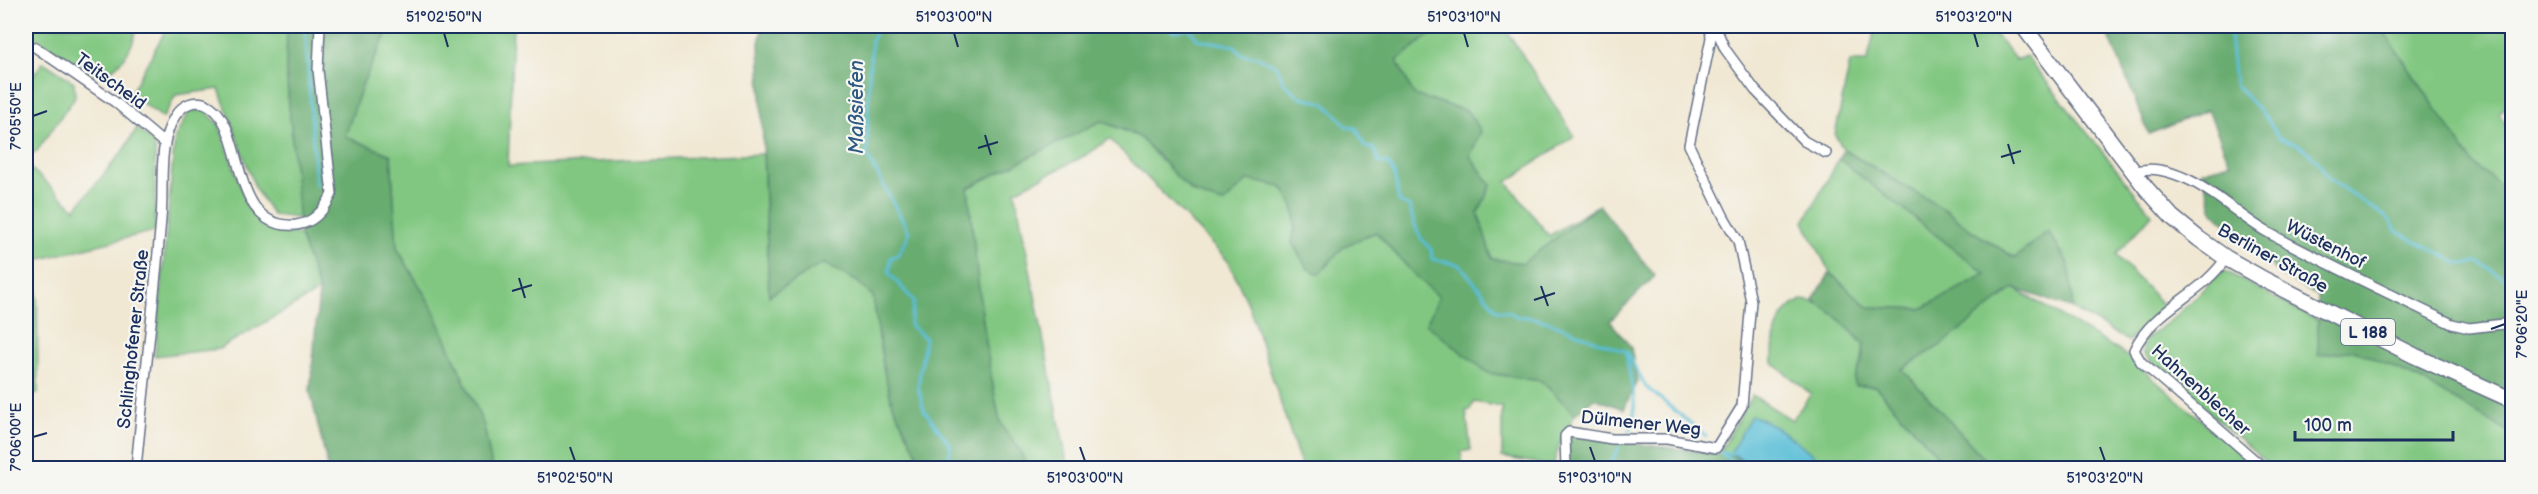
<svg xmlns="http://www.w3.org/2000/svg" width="2538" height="494" font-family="'Balsamiq Sans',sans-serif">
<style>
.green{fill:#81c781;stroke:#4e7b70;stroke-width:1.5}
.forest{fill:#68ac6f;stroke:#426e66;stroke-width:1.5}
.water{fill:#59bed7;stroke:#3a769a;stroke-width:1.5}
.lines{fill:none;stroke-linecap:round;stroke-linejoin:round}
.stream{stroke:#59bed7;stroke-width:3}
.street-casing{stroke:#667087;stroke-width:12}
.primary-casing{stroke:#667087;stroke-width:18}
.street{stroke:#fff;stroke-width:9}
.primary{stroke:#fff;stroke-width:15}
.ticks{fill:none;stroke:#1b2f5e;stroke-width:2}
.labels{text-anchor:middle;stroke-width:4.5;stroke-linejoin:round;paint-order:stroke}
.shield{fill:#f6f6f2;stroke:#5d6b8a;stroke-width:1.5}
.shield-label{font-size:16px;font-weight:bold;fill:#1b2f5e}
.street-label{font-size:18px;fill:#1b2f5e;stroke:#f6f6f2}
.water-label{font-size:20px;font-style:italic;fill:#2e5a82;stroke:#f6f6f2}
.neatline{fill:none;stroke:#1b2f5e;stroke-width:2}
.ticks-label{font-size:15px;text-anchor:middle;fill:#1b2f5e}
</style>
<rect width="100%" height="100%" fill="#f6f6f2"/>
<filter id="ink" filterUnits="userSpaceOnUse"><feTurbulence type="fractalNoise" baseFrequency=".0167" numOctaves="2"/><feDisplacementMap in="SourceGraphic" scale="12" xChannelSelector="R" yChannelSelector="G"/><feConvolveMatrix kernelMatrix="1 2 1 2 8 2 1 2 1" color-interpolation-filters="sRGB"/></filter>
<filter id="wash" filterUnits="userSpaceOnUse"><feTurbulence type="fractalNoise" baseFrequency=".008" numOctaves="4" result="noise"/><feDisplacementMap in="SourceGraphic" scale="24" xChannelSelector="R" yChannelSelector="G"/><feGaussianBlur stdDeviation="1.35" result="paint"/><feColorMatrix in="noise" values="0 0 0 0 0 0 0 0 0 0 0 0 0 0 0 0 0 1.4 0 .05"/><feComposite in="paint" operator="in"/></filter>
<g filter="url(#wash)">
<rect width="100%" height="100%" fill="#f1e8d3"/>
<path class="green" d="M26,26H136C136,47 115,78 92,74L26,32Z
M168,26H287L286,70L299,218L273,215L256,190L219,89L176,95L163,118L130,94Z
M390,26H513L508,166L763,154L769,295L823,263L858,282L873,296L884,371L892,403L924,468H492L484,426L432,307L397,248L391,155L345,136L363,83Z
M1441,26H1504L1574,136L1507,182L1549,236L1599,205L1523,263L1492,259L1478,213L1491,185L1470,156L1467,111L1414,95L1397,61Z
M1876,26H1988L2016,60L2026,56L2152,214L2116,255L2164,306L2128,341L2073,309L2069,265L2048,231L2015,258L1969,229L1946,210L1844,150L1835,135L1850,62H1867Z
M2380,26H2512V101L2499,114L2512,132V195L2473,164Z
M43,62L74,82L75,97L37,151L26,156V85Z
M190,110H205L219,125L248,208L266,226L300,235L319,291L219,349L155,356L175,137Z
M1101,121L1139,137L1192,192L1224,203L1248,179L1282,187C1297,209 1298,217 1292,243L1319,273L1344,246L1376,232L1413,273L1439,297L1427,324L1488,373L1541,381L1575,414L1560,443L1553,466L1502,457V407L1474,402L1470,410L1466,411L1471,450L1461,452L1463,468H1302L1249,306L1228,261L1110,139L1088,154L1015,191L1068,468H1025C1025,445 1003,437 999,417C983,341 976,264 968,187Z
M137,128L155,144V231L37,260L38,394L26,393V164L75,209L123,151Z
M1839,159L1986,274L1922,309L1868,307L1830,273L1804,222Z
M2223,270L2318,321L2319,355L2355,350L2419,379L2508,429L2512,434V468H2272L2143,354L2144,341L2175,317Z
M2014,288L2123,353L2257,468H2015L2009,463H1988L1902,369L1941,345Z
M1801,300C1827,300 1847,327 1864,345L1862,361L1854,380L1862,386H1875L1949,468H1743L1721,450L1752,395L1792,420L1811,394L1773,363C1772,339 1777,312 1801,300Z"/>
<path class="forest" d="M287,26H390L363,83L345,136L391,155L397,248L432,307L484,426L492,468H328L310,391L319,291L300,235L286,70Z
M763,26H1441L1397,61L1414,95L1467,111L1481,131L1470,156L1491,185L1478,213L1492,259L1523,263L1599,205L1655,276L1610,321L1631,347L1637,381L1624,409L1594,398L1575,414L1541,381L1488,373L1426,324L1439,297L1413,273L1376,232L1344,246L1319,274L1307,268L1292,243C1298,217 1297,208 1282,187L1248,180L1224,203C1180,196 1171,163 1140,138C1130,130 1113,126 1101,121L968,188C976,264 983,341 999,417C1003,437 1025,445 1025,468H924L892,403L884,371L873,296L858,282L823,263L769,296L759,43Z
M2105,26H2380L2473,163L2512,195V434L2419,379L2355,350L2318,355V296L2281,275L2213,211L2202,171L2230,163L2208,110L2149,134Z
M1844,150L1946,210L1969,229L2015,258L2048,231L2069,265L2073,309L2014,288L1941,345L1902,369L1988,463H2009L2015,468H1949L1875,386H1856L1854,380L1862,361L1864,344L1836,316L1813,300L1830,273L1868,307L1921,309L1986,274L1839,159Z
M1577,432L1612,441L1732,455L1749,468H1562L1563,442Z"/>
<path class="water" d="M1751,416C1770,419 1813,453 1827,468H1752L1731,452Z"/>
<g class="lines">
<path class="stream" d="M305,26L316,185
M878,26L872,40L869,76L867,155L909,232L906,241L897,256L891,257L889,273L914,301L910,325L925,338L918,387L924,410L951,446L946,467L949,468
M1166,26L1173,31L1190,29L1197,39L1235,46L1241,54L1258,57L1277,66L1283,81L1298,96L1324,103L1341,119L1347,127L1356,128L1365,147L1373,148L1377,154L1378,162L1389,164L1394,173L1399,202L1410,207C1413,223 1418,239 1431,249L1432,259L1460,265L1497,310L1510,312L1517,317C1542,313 1596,344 1626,351L1646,387L1706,436
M2229,26L2235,84L2268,120L2279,138L2298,144L2317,160L2329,179L2390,220L2396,231L2460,264L2478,262L2512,283
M1626,353C1629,377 1642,413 1628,434
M1720,453H1733
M1721,453L1741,468
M1608,468L1619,448"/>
</g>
</g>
<g filter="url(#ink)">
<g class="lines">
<g class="street-casing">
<path id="street" d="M1715,26L1725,49L1755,90L1804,141L1826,153
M35,47L115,102L165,144
M2133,172C2152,166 2169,171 2187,179C2216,192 2239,216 2267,232C2328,265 2390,294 2452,324L2469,328L2512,323
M2226,258C2202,295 2153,309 2134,350L2141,362L2264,468
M136,468C144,385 154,302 161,219C164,187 157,144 175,116C182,105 194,99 206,104C248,122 226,231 296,225C314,223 325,209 332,194L318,70L320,26
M1566,468L1565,436L1569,432L1612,439H1667L1716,448L1742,406L1751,301L1738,241L1724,217L1689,145L1711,38L1710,26"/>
</g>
<g class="primary-casing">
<path id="primary" d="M2023,26L2146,188L2172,217L2199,239L2226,258L2265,280L2415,356L2512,400"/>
</g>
<use href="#street" class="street"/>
<use href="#primary" class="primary"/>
</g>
</g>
<path class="ticks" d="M444,33L448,47M954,33L958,47M1464,33L1468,47M1974,33L1978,47M33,116L47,111M985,135L991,155M2008,144L2014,164M978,148L998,142M2001,157L2021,151M519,278L525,298M1541,286L1548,306M512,291L532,285M1534,300L1555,293M2491,329L2505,324M33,437L47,433M570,447L575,461M1080,447L1085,461M1590,447L1595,461M2100,447L2105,461"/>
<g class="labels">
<rect class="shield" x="2341" y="319" width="54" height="26" rx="4.5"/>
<g class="shield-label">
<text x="2368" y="338">L 188</text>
</g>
<g class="street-label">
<text transform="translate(111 81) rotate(36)" y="6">Teitscheid</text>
<text transform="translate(2326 244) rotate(27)" y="6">Wüstenhof</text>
<text transform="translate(2273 258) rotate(29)" y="6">Berliner Straße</text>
<text transform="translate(133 339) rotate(-84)" y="6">Schlinghofener Straße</text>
<text transform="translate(2201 390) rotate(42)" y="6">Hahnenblecher</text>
<text transform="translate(1641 423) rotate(6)" y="6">Dülmener Weg</text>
</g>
<g class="water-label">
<text transform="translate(856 107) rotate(-90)" y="7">Maßsiefen</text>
</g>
</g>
<rect width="2538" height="494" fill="none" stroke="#f6f6f2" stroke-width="66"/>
<path d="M2295 431v9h158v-9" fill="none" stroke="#1b2f5e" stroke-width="3"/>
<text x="2304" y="431" font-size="18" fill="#1b2f5e" stroke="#f6f6f2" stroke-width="4.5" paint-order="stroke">100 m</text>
<rect x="33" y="33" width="2472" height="428" class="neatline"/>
<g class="ticks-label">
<text x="444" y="22">51°02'50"N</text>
<text x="954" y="22">51°03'00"N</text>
<text x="1464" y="22">51°03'10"N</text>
<text x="1974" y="22">51°03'20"N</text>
<text transform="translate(16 116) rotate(-90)" y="5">7°05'50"E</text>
<text transform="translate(2522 324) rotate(-90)" y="5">7°06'20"E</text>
<text transform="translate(16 437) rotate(-90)" y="5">7°06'00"E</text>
<text x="575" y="483">51°02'50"N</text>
<text x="1085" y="483">51°03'00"N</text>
<text x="1595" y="483">51°03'10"N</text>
<text x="2105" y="483">51°03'20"N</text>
</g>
</svg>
